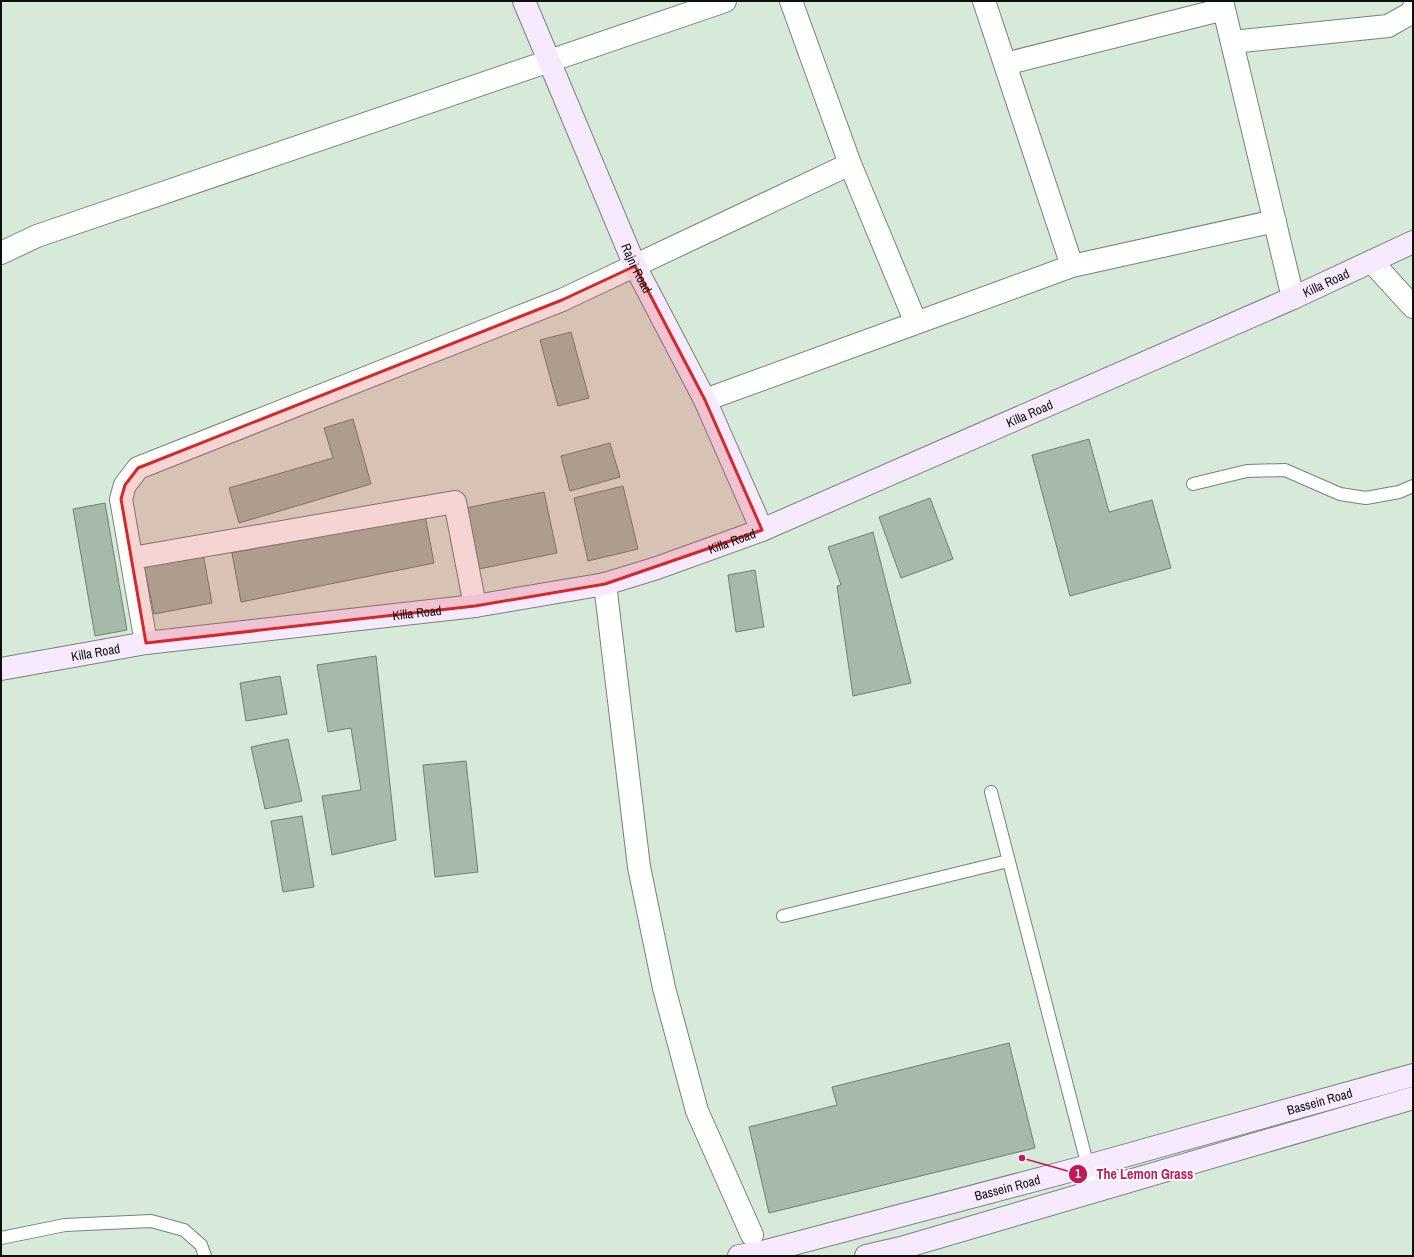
<svg xmlns="http://www.w3.org/2000/svg" width="1414" height="1257" font-family="'Archivo Narrow',sans-serif">
<style>
.building{fill:#a7b9a9;stroke:#708172}
.lines{fill:none;stroke-linecap:round;stroke-linejoin:round}
.lane-casing{stroke:#748576;stroke-width:14}
.street-casing{stroke:#748576;stroke-width:24}
.secondary-casing{stroke:#748576;stroke-width:24}
.lane{stroke:#fff;stroke-width:12}
.street{stroke:#fff;stroke-width:22}
.secondary{stroke:#f7eafe;stroke-width:22}
.marked{fill:#d62828;fill-opacity:0.2;stroke:#d62828;stroke-width:3;stroke-linejoin:round}
.labels{text-anchor:middle;stroke-width:4;stroke-linejoin:round;paint-order:stroke}
.street-label{font-size:13px;fill:#0b120c;stroke:#fff}
.leader{fill:none;stroke:#c2185b;stroke-width:1.5}
.callout-dot{fill:#c2185b;stroke:#fff;stroke-width:1.5}
.mark-label{font-size:12px;text-anchor:middle;font-weight:bold;fill:#fff}
.callout-label{font-size:14px;text-anchor:middle;font-weight:bold;fill:#c2185b;stroke:#fff;stroke-width:4;stroke-linejoin:round;paint-order:stroke}
</style>
<rect width="100%" height="100%" fill="#d7e9d9"/>
<path class="building" d="M571,332L589,398L558,406L540,340Z
M353,419L371,484L239,523L229,488L333,458L324,428Z
M1089,439L1109,512L1152,500L1171,568L1070,596L1032,455Z
M610,443L620,477L570,491L561,456Z
M623,486L638,549L588,561L574,498Z
M544,492L557,553L479,569L466,508Z
M930,498L953,559L901,578L879,517Z
M105,503L127,630L95,636L73,509Z
M425,515L434,563L241,602L232,553Z
M873,532L911,683L853,696L837,586L841,585L828,547Z
M203,553L212,603L154,614L144,565Z
M755,570L764,627L736,632L728,575Z
M376,656L396,840L332,855L322,796L361,790L351,728L328,732L317,665Z
M280,676L287,714L246,721L240,683Z
M288,739L302,801L265,809L251,747Z
M466,761L478,872L435,877L423,765Z
M302,816L314,887L283,892L271,821Z
M1009,1043L1035,1148L769,1213L749,1127L837,1105L832,1087Z"/>
<g class="lines">
<g class="lane-casing">
<path id="lane" d="M1193,484L1247,471L1285,470L1340,494L1366,498L1399,492L1413,486
M991,792L1094,1190
M783,916L1008,861
M1,1238L65,1225L151,1221L184,1230L201,1245L205,1256"/>
</g>
<g class="street-casing">
<path id="street" d="M791,1L850,164L916,323L1072,266L1275,221
M984,1L1072,266
M1222,1L1293,298
M1232,42L1388,26L1411,13L1413,9
M1005,64L1224,9
M1,253L37,236L725,1
M1372,262L1413,307
M705,400L916,323
M132,558L455,502L475,606
M605,584L639,867L664,988L697,1111L752,1235
M146,643L121,499L125,485L138,468L562,300L850,164"/>
</g>
<g class="secondary-casing">
<g id="secondary">
<path id="s1" d="M524,1L635,266L705,400L762,530"/>
<path id="s2" d="M1,669L146,643L475,606L605,584L657,568L762,530L1293,298L1413,242"/>
<path id="s3" d="M739,1256L759,1253L1088,1166L1413,1075"/>
<path d="M866,1256L901,1248L1413,1098"/>
</g>
</g>
<use href="#lane" class="lane"/>
<use href="#street" class="street"/>
<use href="#secondary" class="secondary"/>
</g>
<path class="marked" d="M635,266L705,400L762,530L605,584L475,606L146,643L121,499L125,485L138,468L562,300Z"/>
<g class="labels">
<g class="street-label">
<text dy="5" stroke="none"><textPath href="#s1" startOffset="290">Rajni Road</textPath></text>
<text dy="5" stroke="none"><textPath href="#s2" startOffset="1392">Killa Road</textPath></text>
<text dy="5" stroke="none"><textPath href="#s2" startOffset="1068">Killa Road</textPath></text>
<text dy="5" stroke="none"><textPath href="#s2" startOffset="744">Killa Road</textPath></text>
<text dy="5" stroke="none"><textPath href="#s2" startOffset="420">Killa Road</textPath></text>
<text dy="5" stroke="none"><textPath href="#s2" startOffset="96">Killa Road</textPath></text>
<text dy="5" stroke="none"><textPath href="#s3" startOffset="601">Bassein Road</textPath></text>
<text dy="5" stroke="none"><textPath href="#s3" startOffset="277">Bassein Road</textPath></text>
</g>
</g>
<path class="leader" d="M1022 1158L1078 1174"/>
<g class="callout-dot">
<circle cx="1022" cy="1158" r="4"/>
<circle cx="1078" cy="1174" r="10"/>
</g>
<g class="mark-label">
<text x="1078" y="1178">1</text>
</g>
<g class="callout-label">
<text x="1145" y="1179">The Lemon Grass</text>
</g>
<rect width="1414" height="1257" fill="none" stroke="#0b120c" stroke-width="4"/>
</svg>
